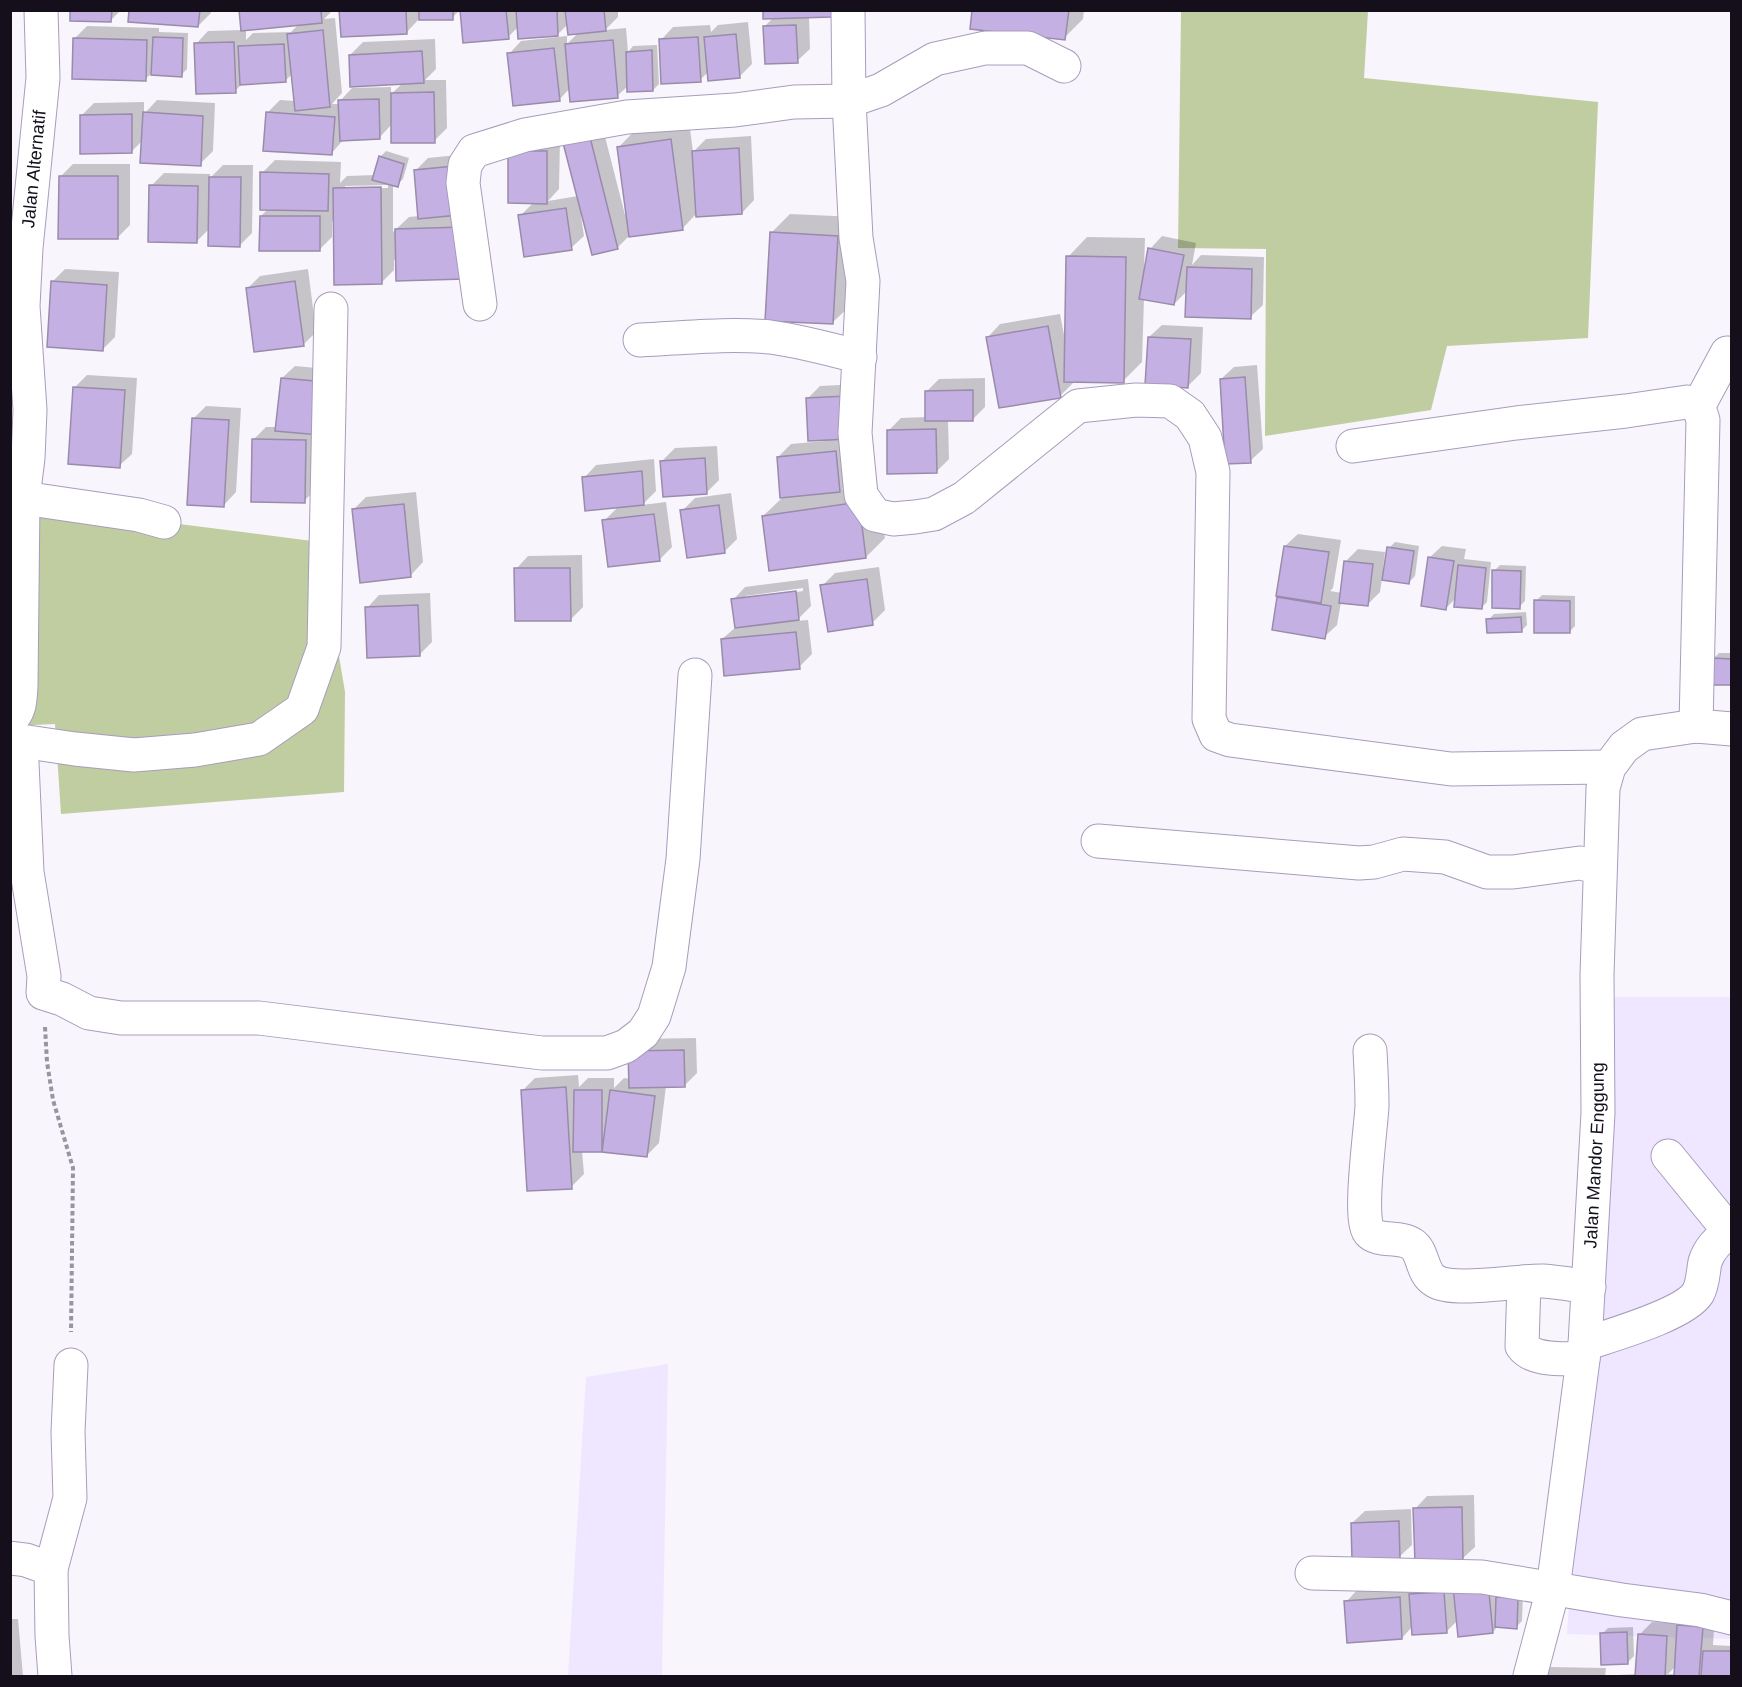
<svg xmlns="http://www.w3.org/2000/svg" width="1742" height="1687" font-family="Helvetica,sans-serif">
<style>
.built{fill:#efe6ff}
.green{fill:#c0cda0}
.shadow{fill:#0003;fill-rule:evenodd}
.building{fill:#c5b0e3;stroke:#988bab;stroke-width:1.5}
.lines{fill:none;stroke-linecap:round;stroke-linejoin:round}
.minor-casing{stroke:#a89cbc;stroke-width:35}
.path{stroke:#99959e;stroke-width:4;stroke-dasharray:4.5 3;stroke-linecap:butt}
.minor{stroke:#fff;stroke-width:33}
.labels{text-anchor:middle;stroke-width:4.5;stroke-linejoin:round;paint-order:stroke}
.street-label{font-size:18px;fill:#140f1b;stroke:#fff}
</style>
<rect width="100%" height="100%" fill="#f8f5fc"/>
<path class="built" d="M1610,997H1731V1639L1567,1634Z
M668,1364L662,1676H568L586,1377Z"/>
<path class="green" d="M1181,11H1368L1364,78L1598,102L1588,338L1447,346L1431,410L1265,436L1266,249L1178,248Z
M10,455L14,503L320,542L345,692L344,792L61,814L55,724L11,726Z"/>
<path class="shadow" d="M72,10H121L110,21Z
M130,10H211V13L198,26Z
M241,10H333L324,19L335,18L342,93L332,104H340V101L352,88L391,87V94L403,83L350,55L363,42L435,39L436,69L425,80H446L447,128L434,141L392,124L379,138L344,139L331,154L267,113L280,100L295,101L293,73L285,81L243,83L235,91L196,44L208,31L242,30ZM299,24L291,32L253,33L246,40V29Z
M341,10H460L452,18L419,19L406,33Z
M461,10H618V17L605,30L626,28L628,52L633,46L657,45L659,84L653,90L628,86L617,96L570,88L559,100L509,54L521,41L567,36V44L579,32L568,24L558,34L518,27L508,37Z
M974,10H1084L1083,19L1064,38Z
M809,17L810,49L797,61L765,26L773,18Z
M748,22L752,64L740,76L709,71L700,80L661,40L673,27L710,25L711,32L718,25Z
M87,26L159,28V32L188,33L187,69L181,75L151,74L145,79L74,39Z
M157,100L215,103L213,151L200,164L143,140L131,152L82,115L94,103L144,102V114Z
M600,117L625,215L627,214L618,148L637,128L689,121L693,152L706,139L751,136L754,200L742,213H697L682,229L629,236L618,247L583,216H581L584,236L571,248L520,216L534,202L510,152L560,139L559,189L548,201L578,196L563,136Z
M386,151L409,158L403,179L397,185L393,184V232L409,217L419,216L415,171L428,158L467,154L475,215L394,260V270L381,283L335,221H332V237L320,249L261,216L269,208L262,173L275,160L341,162L340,183L347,176L375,175L380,157ZM388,185V188L345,189V186Z
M73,164H130V225L117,238L60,177Z
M223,165H253L252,233L240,245L210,228L197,241L151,186L164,173L210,174V178Z
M790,214L856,217L852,304L832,323L771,233Z
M1162,236L1196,243L1192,265L1201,255L1264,257L1263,305L1250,317L1188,290L1174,304L1144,298L1142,362L1123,381H1072L1073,383L1060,396L988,337L1000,324L1060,314L1065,340L1068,257L1087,237L1145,238L1144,269H1146L1150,249Z
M65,269L119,272L115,337L102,350L52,282Z
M308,269L316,332L303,345L248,288L260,276Z
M1162,325L1203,327L1201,373L1188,386L1149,337Z
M1257,365L1263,449L1250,461L1221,379L1234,367Z
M295,366L338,370L317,488L304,501L253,440L266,427H277L282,378Z
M87,375L137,378L132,454L119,466L75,387Z
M985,378V407L972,420H948L949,459L936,472L888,431L901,418L926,417V392L939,379Z
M859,384L852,478L842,489L877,484L885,538L866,557L763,516L782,498L778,457L791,444L824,441L807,399L820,386Z
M206,406L241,408L236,492L224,505L193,419Z
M717,446L719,480L706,493L662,461L675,448Z
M654,459L656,491L642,505L666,502L672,547L659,560L604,521L619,506L584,478L596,465Z
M416,492L423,562L411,575L353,510L366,497Z
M731,493L737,539L724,552L682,511L695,498Z
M1298,534L1341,540L1333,588L1330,591L1342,593L1346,561L1358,549L1385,552L1383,568L1385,569L1389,548L1395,542L1419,546L1415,576L1409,582L1382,578L1380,592L1367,605L1341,602L1337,625L1324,637L1273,629L1285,546Z
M1442,546L1466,549L1464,559L1491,562L1487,602L1481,608L1456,598L1446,608L1429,558Z
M582,555L583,607L570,620L516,569L528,556Z
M1500,565L1526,566L1525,601L1519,607L1494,571Z
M879,567L885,610L872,623L822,586L835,573Z
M808,579L811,606L796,621L808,620L812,654L799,667L722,639L736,627L733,600L745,587ZM803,588V591L745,599V596Z
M430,593L432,642L419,655L367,608L379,595Z
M1542,595L1575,596V626L1569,632L1536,601Z
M1526,612L1527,625L1521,631L1488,620L1494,614Z
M1719,653H1732V684L1713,659Z
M696,1038L697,1073L685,1085L666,1086L659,1143L646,1156L602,1150H582L584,1174L571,1187L522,1091L535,1078L578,1075L579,1087L588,1078H614V1088L624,1078L630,1079L642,1039Z
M1474,1495L1475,1547L1462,1559L1415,1509L1427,1496Z
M1411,1509L1412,1545L1399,1557L1352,1523L1365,1511Z
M1423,1582L1523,1593L1522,1621L1516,1627L1498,1626L1493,1632L1458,1620L1447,1631L1412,1627L1402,1638L1346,1602L1358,1589L1412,1585V1593Z
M1715,1614L1713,1645L1732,1646V1676H1616L1618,1675L1637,1674L1639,1635L1652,1622L1681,1623ZM1676,1666V1674H1668Z
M10,1619H18L23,1676H10Z
M1633,1627L1634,1656L1628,1662L1602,1634L1608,1628Z
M1550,1667L1606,1668L1605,1676H1540Z"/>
<path class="building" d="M70,10H112L111,22L70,21Z
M129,10H200L198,27L128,22Z
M239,10H321L322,23L241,31Z
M339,10H406L407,34L341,37Z
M419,10H453V20H419Z
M460,10H506L509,39L463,43Z
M516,10H557L558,36L518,39Z
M565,10H604L606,31L568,35Z
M763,10H832V17L763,19Z
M972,10H1069L1065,40L970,29Z
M796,25L798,63L765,64L763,26Z
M323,30L330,107L295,111L287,34Z
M736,34L740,78L708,81L704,37Z
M153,37L183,38L182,77L151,75Z
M698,37L701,82L661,84L659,39Z
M73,38L147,40L146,81L72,79Z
M613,40L618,98L570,102L565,44Z
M234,42L236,93L196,94L194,43Z
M284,44L286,82L240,85L238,46Z
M554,48L560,101L513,106L507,53Z
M652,50L653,91L627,92L626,52Z
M422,51L424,83L350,87L349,55Z
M434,92L435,143H391V93Z
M379,99L380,139L340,141L338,100Z
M143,112L203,116L201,166L140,163Z
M266,112L335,117L332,155L263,151Z
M132,114V153L80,154V115Z
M588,129L618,249L592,255L561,135Z
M671,139L683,230L629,237L617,147Z
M739,148L742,214L696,217L692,151Z
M508,151H547V204L508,203Z
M379,156L404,164L398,187L372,180Z
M454,166L459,215L418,219L414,170Z
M260,172L329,174L328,211L260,210Z
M59,176H118V239H58Z
M209,177H241L240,247L208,246Z
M149,185L198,186L197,243L148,242Z
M381,187L382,284L334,285L333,188Z
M566,208L572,250L524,257L518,215Z
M260,216H320V251H259Z
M463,227L464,279L396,281L395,229Z
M770,232L838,236L833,324L765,321Z
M1148,248L1184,255L1174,305L1139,299Z
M1066,256L1126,257L1124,383L1064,382Z
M1187,267L1252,269L1251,319L1185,317Z
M51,281L107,285L103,351L47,347Z
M295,281L304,346L254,352L246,288Z
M1048,326L1061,398L999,408L986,337Z
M1148,337L1191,339L1188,388L1145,385Z
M1245,377L1251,463L1225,464L1220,379Z
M281,378L326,382L320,435L275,431Z
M73,387L125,390L120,468L68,464Z
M973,390V421H925V391Z
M847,396L849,439L808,441L806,398Z
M192,418L229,420L224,507L187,505Z
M936,429L937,473L887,474V430Z
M252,439L306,440L305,503L251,502Z
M836,451L840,492L780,498L777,457Z
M705,458L707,494L663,497L660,461Z
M642,471L644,505L585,511L582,477Z
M859,502L866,558L769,571L762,516Z
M404,504L411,577L360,583L352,509Z
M719,505L725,553L687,558L680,510Z
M654,514L660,561L608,567L602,520Z
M1284,546L1329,552L1321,603L1276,596Z
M1387,547L1414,551L1409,584L1382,580Z
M1428,557L1454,561L1446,610L1421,606Z
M1344,561L1373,564L1368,606L1339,603Z
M1458,565L1486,568L1482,609L1454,607Z
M514,568H570L571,621H515Z
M1492,570L1521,571L1520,609L1492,608Z
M867,579L873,625L828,632L820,585Z
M796,591L799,620L735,628L731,599Z
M1277,597L1331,606L1325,639L1272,630Z
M1534,600L1570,601V633H1534Z
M418,605L420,656L367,658L365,607Z
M1521,617L1522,632L1487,633L1486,619Z
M796,632L800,669L724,676L721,639Z
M1712,658L1732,659V685H1711Z
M684,1050L685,1087L629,1088L628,1051Z
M566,1087L572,1189L527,1191L521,1090Z
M574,1090H602V1152H573Z
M610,1090L655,1096L647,1157L602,1152Z
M1462,1507L1463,1561L1415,1562L1413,1508Z
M1399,1521L1400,1559L1352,1560L1351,1523Z
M1488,1583L1493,1633L1458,1637L1453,1586Z
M1444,1592L1447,1633L1412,1635L1409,1594Z
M1400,1597L1402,1639L1347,1643L1344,1601Z
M1496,1597L1518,1598L1517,1629L1495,1627Z
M1677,1625L1703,1627L1699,1676H1674Z
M1627,1632L1628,1664L1601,1665L1600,1633Z
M1638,1634L1667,1636L1665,1676H1635Z
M1703,1651H1732V1676H1701Z"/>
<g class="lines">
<g class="minor-casing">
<g id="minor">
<path d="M848,10L849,101L856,238L863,281L855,433L861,495L875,515L893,519L915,517L934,514L964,498L1078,406L1136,400L1170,401L1190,415L1205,438L1213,472L1209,719L1216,735L1230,740L1451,769L1609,767"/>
<path d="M480,304L463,183L465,165L474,151L525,135L627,117L735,110L794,102L849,101L881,90L935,59L985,48H1028L1064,66"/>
<path d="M640,340C683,338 727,333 770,337C800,341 830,349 860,357"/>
<path d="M1698,407L1727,353"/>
<path d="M1353,446L1516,423L1626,411L1687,402C1698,404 1700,410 1703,420L1696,726"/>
<path d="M23,498L139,515L164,522"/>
<path id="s1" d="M10,720C21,711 20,698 21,686L23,498L28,458L30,410L23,306L26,248L43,78L41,10"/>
<path d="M10,737L21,741L75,749L134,755L195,750L259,739L302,709L324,647L331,309"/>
<path d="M21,741L27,872L44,976L43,993L62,999L89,1013L121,1018H259L542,1053H607L626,1046L643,1033L654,1016L669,967L683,859L695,675"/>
<path d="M1098,841L1359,863L1374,862L1403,854L1445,857L1487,872H1513L1580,863L1599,867"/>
<path d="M1370,1051C1371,1069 1372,1088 1372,1106C1371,1128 1358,1219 1369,1232C1377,1242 1400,1236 1412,1244C1424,1252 1421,1273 1435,1281C1455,1293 1518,1280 1543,1281C1559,1282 1574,1285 1589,1287"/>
<path d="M1668,1156L1730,1232"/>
<path d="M1524,1282L1522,1346C1534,1362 1564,1358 1583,1359"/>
<path d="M1585,1344C1611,1335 1684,1315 1698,1293C1703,1284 1703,1272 1705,1262C1709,1249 1720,1238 1732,1231"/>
<path d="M10,1558L26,1560L51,1569L52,1636L55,1676"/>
<path d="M51,1569L70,1498L68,1432L71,1365"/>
<path d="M1312,1573L1482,1577L1622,1600L1700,1610L1732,1618"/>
<path id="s2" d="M1530,1676L1553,1589L1585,1344L1598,1113L1597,975L1603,788L1609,767L1624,747L1642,734L1696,726L1732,729"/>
</g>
</g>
<path class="path" d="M45,1027L47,1062L53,1100L73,1168L71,1332"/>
<use href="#minor" class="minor"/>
</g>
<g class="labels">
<g class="street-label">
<text dy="6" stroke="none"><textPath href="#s1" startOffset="555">Jalan Alternatif</textPath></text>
<text dy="6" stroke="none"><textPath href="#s2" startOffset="526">Jalan Mandor Enggung</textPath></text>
</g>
</g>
<rect width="1742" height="1687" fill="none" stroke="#140f1b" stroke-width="24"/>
</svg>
